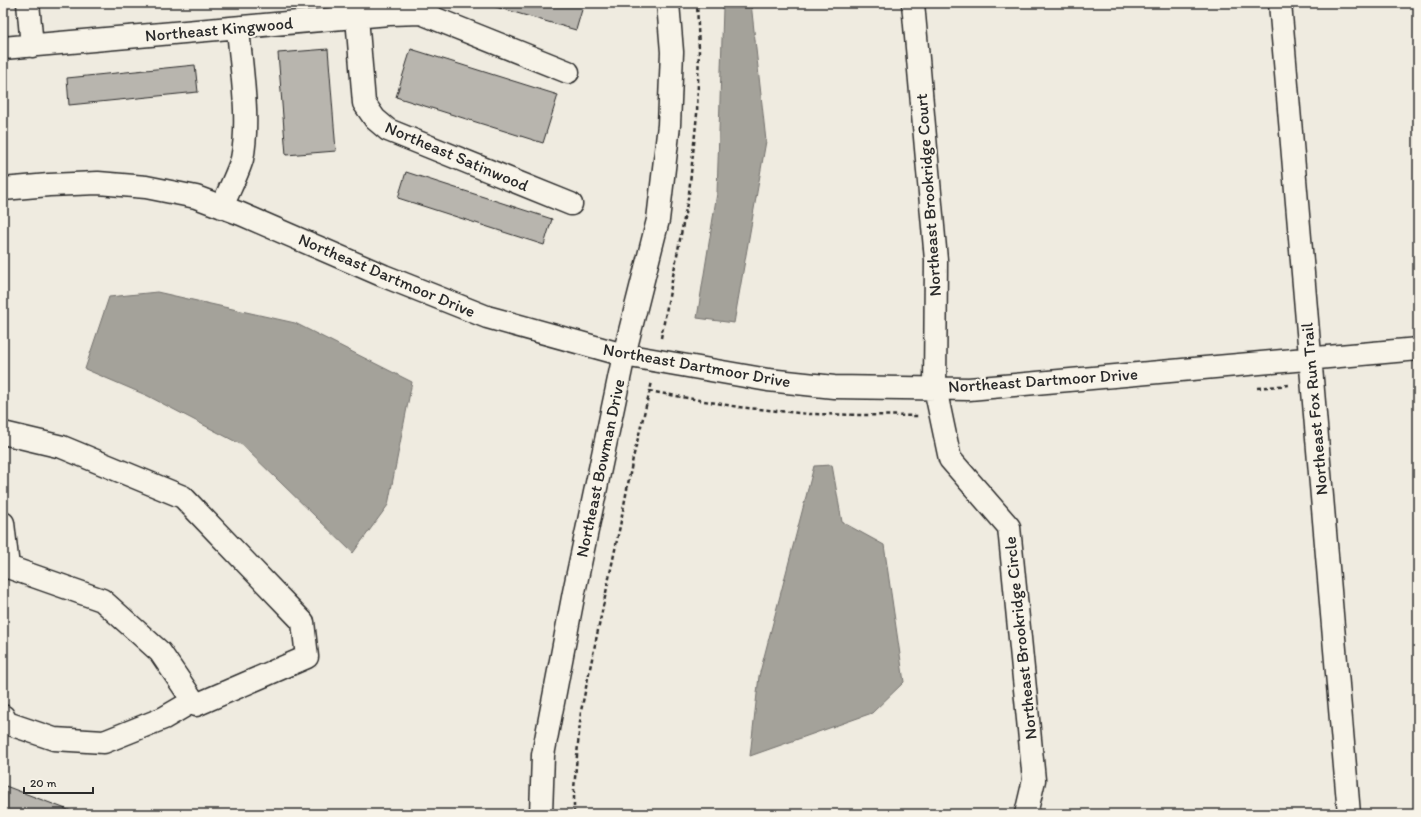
<svg xmlns="http://www.w3.org/2000/svg" width="1421" height="817" font-family="Itim,sans-serif">
<style>
.water{fill:#a4a29a;stroke:#74726e}
.building{fill:#b8b5ae;stroke:#2b2b2b}
.lines{fill:none;stroke-linecap:round;stroke-linejoin:round}
.minor-casing{stroke:#2b2b2b;stroke-width:25}
.path{stroke:#2b2b2b;stroke-width:2.5;stroke-dasharray:4 3;stroke-linecap:butt}
.minor{stroke:#f7f3e8;stroke-width:22}
.labels{text-anchor:middle;stroke-width:4;stroke-linejoin:round;paint-order:stroke}
.street-label{font-size:17px;fill:#2b2b2b;stroke:#f7f3e8}
</style>
<rect width="100%" height="100%" fill="#efebe0"/>
<filter id="ink" filterUnits="userSpaceOnUse"><feTurbulence type="fractalNoise" baseFrequency=".025" numOctaves="2"/><feDisplacementMap in="SourceGraphic" scale="8" xChannelSelector="R" yChannelSelector="G"/><feConvolveMatrix kernelMatrix="1 2 1 2 8 2 1 2 1" color-interpolation-filters="sRGB"/></filter>
<g filter="url(#ink)">
<path class="water" d="M722,3H751L766,141L734,323L697,318L717,193L723,8Z
M157,292L295,323L412,382L388,505L353,553L242,445L148,396L85,369L109,297Z
M832,465L842,522L884,545L904,682L872,713L750,756L759,676L814,466Z"/>
<path class="building" d="M60,3H88L60,5Z
M482,3H584L576,30Z
M328,49L336,151L286,155L278,53Z
M411,49L558,95L543,143L396,97Z
M195,65L198,92L69,105L67,78Z
M3,84L5,102L3,103Z
M406,172L552,219L544,245L398,198Z
M3,785L79,814H3Z"/>
<g class="lines">
<g class="minor-casing">
<path id="minor" d="M28,3L32,46
M913,3L936,260L935,388L950,459L1009,527L1034,780L1026,814
M1280,3L1349,814
M357,17L364,103L375,119L388,130L571,204
M3,48L389,14L421,13L568,72
M3,189L49,185L98,183L146,187L196,197L241,214L384,276L487,317L624,355L768,380L834,387L969,389L1418,349
M222,207C228,192 238,173 242,159C250,120 241,67 238,28
M3,433L62,447L183,497L303,622L307,657L196,705L160,652L102,600L8,567L3,568
M3,523L8,567
M3,716L7,723L54,739L104,742L164,718L193,701
M541,814L543,755L574,592L624,355L658,220L669,125L672,52L668,3"/>
</g>
<path class="path" d="M661,338L689,193L697,114L699,50L697,3
M1257,388L1290,385
M649,391L738,407L809,414L919,416
M574,814V789L581,711L620,526L633,458L652,382"/>
<use href="#minor" class="minor"/>
</g>
</g>
<g class="labels">
<g class="street-label">
<text transform="translate(219 29) rotate(-5)" y="6">Northeast Kingwood</text>
<text transform="translate(457 156) rotate(23)" y="6">Northeast Satinwood</text>
<text transform="translate(928 195) rotate(-94)" y="6">Northeast Brookridge Court</text>
<text transform="translate(387 275) rotate(23)" y="6">Northeast Dartmoor Drive</text>
<text transform="translate(697 365) rotate(10)" y="6">Northeast Dartmoor Drive</text>
<text transform="translate(1043 380) rotate(-4)" y="6">Northeast Dartmoor Drive</text>
<text transform="translate(1314 409) rotate(-95)" y="6">Northeast Fox Run Trail</text>
<text transform="translate(600 468) rotate(-78)" y="6">Northeast Bowman Drive</text>
<text transform="translate(1020 638) rotate(-96)" y="6">Northeast Brookridge Circle</text>
</g>
</g>
<rect width="1421" height="817" fill="none" stroke="#f7f3e8" stroke-width="16"/>
<rect x="8" y="8" width="1405" height="801" fill="none" stroke="#2b2b2b" stroke-width="1.5" filter="url(#ink)"/>
<path d="M24 787v6h69v-6" fill="none" stroke="#2b2b2b" stroke-width="2"/>
<text x="30" y="787" font-size="12" fill="#2b2b2b" stroke="#f7f3e8" stroke-width="3" paint-order="stroke">20 m</text>
</svg>
